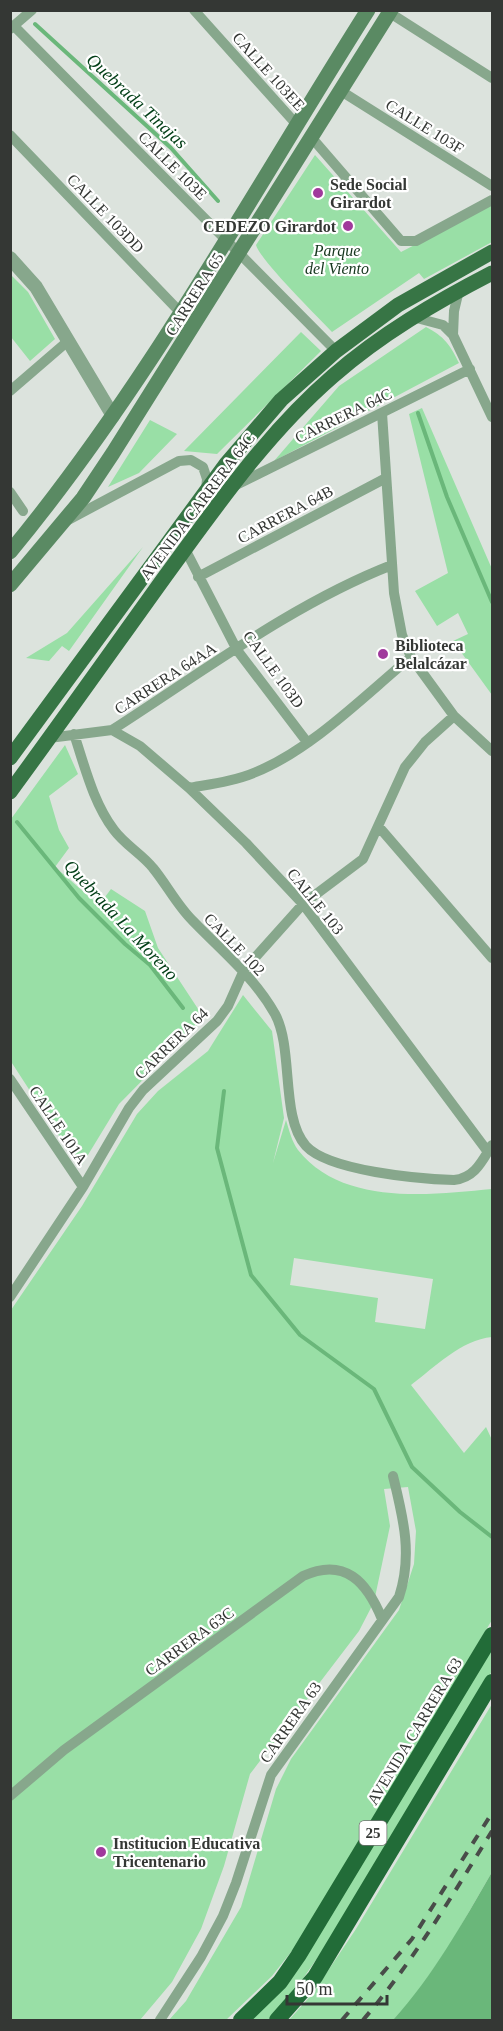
<svg xmlns="http://www.w3.org/2000/svg" width="503" height="2031" font-family="'Times New Roman',serif">
<style>
.green{fill:#99dfa6;fill-rule:evenodd}
.water{fill:#6ab77a}
.lines{fill:none;stroke-linecap:round;stroke-linejoin:round}
.stream{stroke:#6ab77a;stroke-width:4}
.minor{stroke:#87a78c;stroke-width:10}
.tertiary{stroke:#87a78c;stroke-width:14}
.secondary{stroke:#5a8a63;stroke-width:15}
.primary{stroke:#377545;stroke-width:15}
.trunk{stroke:#226c38;stroke-width:16}
.rail{stroke:#494c49;stroke-width:4;stroke-dasharray:10 10;stroke-linecap:butt}
.poi-dot{fill:#a0399c;stroke:#fff;stroke-width:2}
.labels{text-anchor:middle;stroke-width:4.5;stroke-linejoin:round;paint-order:stroke}
.shield{fill:#fff;stroke:#717371;stroke-width:1.5}
.shield-label{font-size:15px;font-weight:bold;fill:#343734}
.street-label{font-size:16px;fill:#343734;stroke:#fff}
.poi-label{font-size:16px;font-weight:bold;fill:#343734;stroke:#fff;text-anchor:start}
.park-label{font-size:16px;font-style:italic;fill:#15361d;stroke:#fff}
.water-label{font-size:18px;font-style:italic;fill:#044019;stroke:#fff}
</style>
<rect width="100%" height="100%" fill="#dce3dd"/>
<path class="green" d="M315,155L401,252L492,205V242L424,279L419,273L332,332C317,316 260,260 256,245Z
M10,274L28,292L55,339L30,361L11,337Z
M426,327C444,336 451,346 459,363L274,461L339,386Z
M301,332L321,351L217,454L184,451Z
M422,408L492,569V695L453,641L468,634L458,613L437,626L415,591L448,573L409,414Z
M150,420L177,434L139,473L108,487Z
M143,547L69,651L62,646L49,661L26,658L67,633Z
M65,745L78,774L49,796L59,830L69,848L55,867L99,905L111,889L145,911L158,948L204,1018L119,1104L80,1168L10,1060L11,819Z
M243,995L272,1031L284,1118L273,1163L286,1120C289,1130 292,1142 298,1150C342,1206 430,1195 492,1189V1337C461,1340 435,1367 411,1385L464,1453L486,1427L492,1440V1620L295,1947L272,1976L226,2020H169L186,2001L241,1907L276,1789L291,1759L399,1610L414,1564L416,1531L408,1487L384,1489L390,1526L374,1602L359,1631L250,1774L224,1866L201,1929L172,1982L140,2020H11V1310L82,1206L137,1114L158,1091L208,1051ZM294,1258L433,1279L425,1329L375,1322L378,1298L290,1285Z
M492,1648V1671L345,1918L293,1993L268,2020H248Z
M492,1704V1872L451,1943L415,1996L393,2020H289L313,1993L356,1929Z"/>
<path class="water" d="M492,1872V2020H393C433,1976 462,1924 492,1872Z"/>
<g class="lines">
<path class="stream" d="M35,24L171,148L218,201
M418,413L447,497L492,602
M17,822L79,898L125,944L150,965L183,1008
M224,1091L217,1148L251,1275L300,1335L374,1389L412,1467L460,1512L492,1537"/>
<path class="minor" d="M194,10L298,126
M390,13L492,78
M14,26L336,351
M10,29L32,10
M341,91L492,186
M10,135L180,312
M312,138L401,241H416L492,200
M413,317L443,325L453,335L492,417
M453,335L454,311L459,290
M10,391L68,341
M382,413L394,593L402,635L411,657L454,716L492,751
M234,486L470,369
M10,492L23,511
M68,520L179,461L191,460L203,467L207,479L206,490
M185,549L237,650L307,742
M198,577L386,478
M112,730C201,673 294,603 392,565
M74,734C85,767 93,802 114,830C125,845 142,854 153,868C167,885 178,907 194,922C223,952 254,977 275,1014C294,1049 280,1117 306,1146C329,1171 419,1179 454,1180C475,1178 482,1161 492,1145
M49,738L112,730L140,746L189,788L246,843L303,904L488,1152
M189,788C211,784 235,781 256,772C312,749 364,696 411,657
M379,827L492,958
M10,1079L83,1187
M10,1297L83,1187L129,1108L143,1090L217,1021L228,1006L244,970L303,904L363,859L405,767L425,742L454,716
M10,1796L64,1750L303,1576C345,1557 367,1582 382,1619
M160,2020L201,1957L223,1916L236,1883L271,1775L399,1597C413,1555 403,1517 393,1476"/>
<path class="tertiary" d="M10,258L36,287L113,416"/>
<path class="secondary" d="M10,552C148,385 252,193 368,10
M10,585L83,498L113,453L391,10"/>
<path class="primary" d="M10,758L226,464L281,400L336,351L398,305L492,252
M10,792C62,721 113,649 164,578C216,507 266,434 333,376C381,334 436,302 492,273"/>
<path class="trunk" d="M241,2020L280,1982L298,1956L492,1635
M277,2020L315,1977L492,1682"/>
<path class="rail" d="M342,2020L412,1939L492,1813
M363,2020C413,1962 452,1896 492,1831"/>
</g>
<g class="poi-dot">
<circle cx="318" cy="193" r="6"/>
<circle cx="348" cy="226" r="6"/>
<circle cx="383" cy="654" r="6"/>
<circle cx="101" cy="1852" r="6"/>
</g>
<g class="labels">
<rect class="shield" x="359.5" y="1821" width="27" height="24" rx="4.5"/>
<g class="shield-label">
<text x="373" y="1838">25</text>
</g>
<g class="street-label">
<text transform="translate(269 71) rotate(48)" y="6">CALLE 103EE</text>
<text transform="translate(425 126) rotate(32)" y="6">CALLE 103F</text>
<text transform="translate(173 165) rotate(45)" y="6">CALLE 103E</text>
<text transform="translate(106 213) rotate(46)" y="6">CALLE 103DD</text>
<text transform="translate(194 294) rotate(-58)" y="6">CARRERA 65</text>
<text transform="translate(343 415) rotate(-26)" y="6">CARRERA 64C</text>
<text transform="translate(197 506) rotate(-53)" y="6">AVENIDA CARRERA 64C</text>
<text transform="translate(285 514) rotate(-28)" y="6">CARRERA 64B</text>
<text transform="translate(274 669) rotate(54)" y="6">CALLE 103D</text>
<text transform="translate(165 678) rotate(-33)" y="6">CARRERA 64AA</text>
<text transform="translate(316 901) rotate(51)" y="6">CALLE 103</text>
<text transform="translate(235 944) rotate(46)" y="6">CALLE 102</text>
<text transform="translate(171 1043) rotate(-44)" y="6">CARRERA 64</text>
<text transform="translate(59 1125) rotate(56)" y="6">CALLE 101A</text>
<text transform="translate(189 1641) rotate(-36)" y="6">CARRERA 63C</text>
<text transform="translate(290 1722) rotate(-55)" y="6">CARRERA 63</text>
<text transform="translate(414 1731) rotate(-59)" y="6">AVENIDA CARRERA 63</text>
</g>
<g class="poi-label">
<text x="330" y="190">Sede Social<tspan x="330" dy="18">Girardot</tspan></text>
<text x="336" y="232" text-anchor="end">CEDEZO Girardot</text>
<text x="395" y="651">Biblioteca<tspan x="395" dy="18">Belalcázar</tspan></text>
<text x="113" y="1849">Institucion Educativa<tspan x="113" dy="18">Tricentenario</tspan></text>
</g>
<g class="park-label">
<text x="337" y="256">Parque<tspan x="337" dy="18">del Viento</tspan></text>
</g>
<g class="water-label">
<text transform="translate(137 101) rotate(43)" y="6">Quebrada Tinajas</text>
<text transform="translate(121 920) rotate(47)" y="6">Quebrada La Moreno</text>
</g>
</g>
<rect width="503" height="2031" fill="none" stroke="#343734" stroke-width="24"/>
<path d="M287 1995v9h100v-9" fill="none" stroke="#343734" stroke-width="3"/>
<text x="296" y="1995" font-size="18" fill="#343734" stroke="#ffffff" stroke-width="4.5" paint-order="stroke">50 m</text>
</svg>
